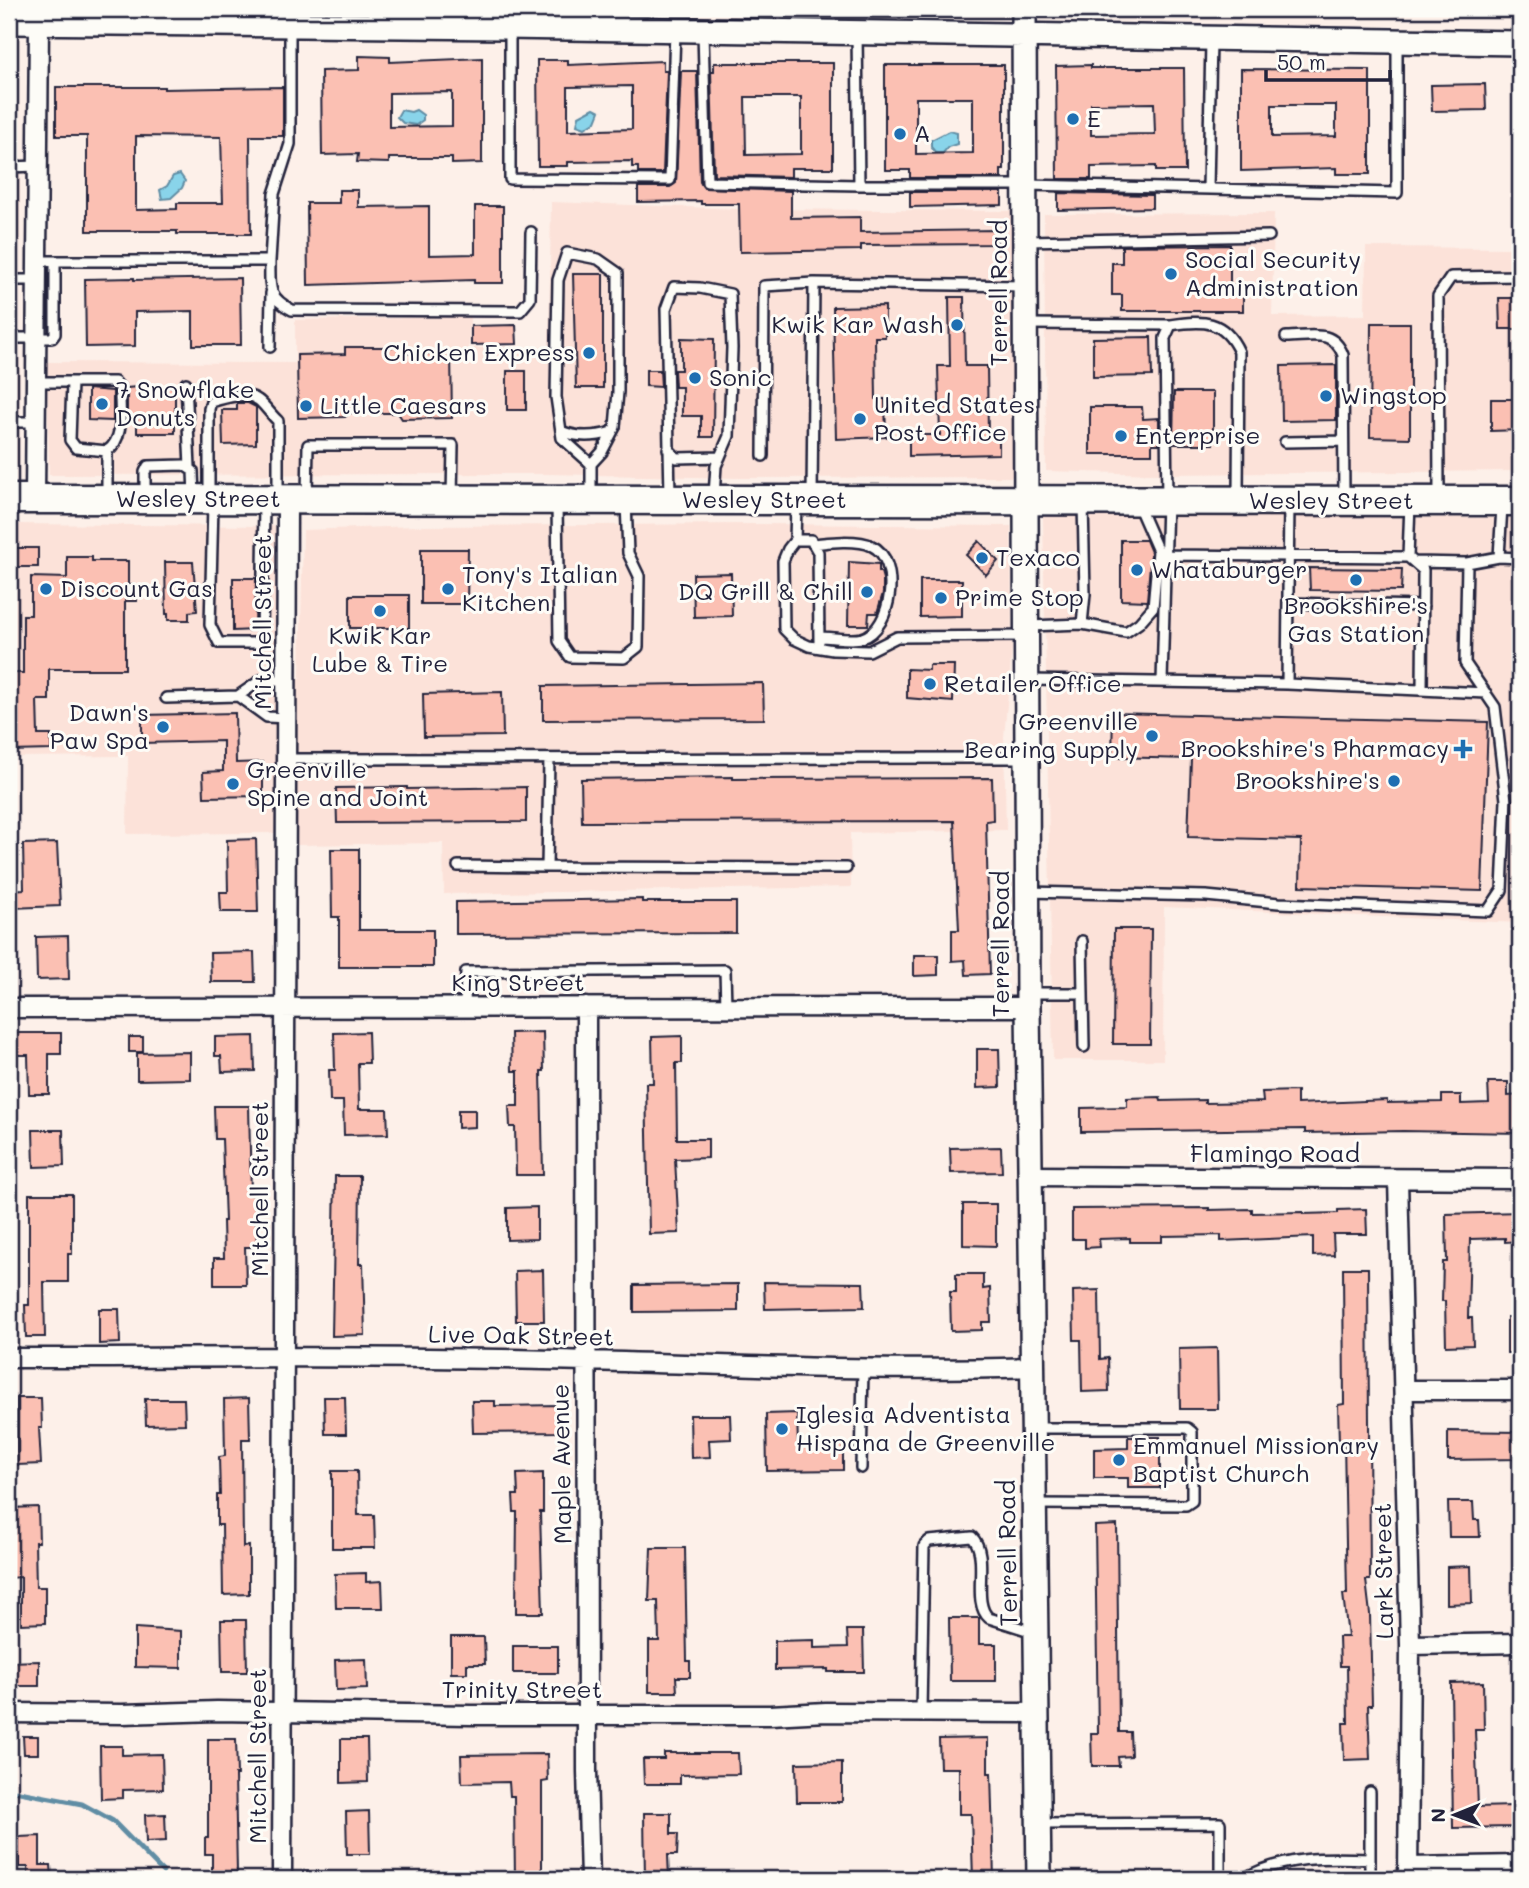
<svg xmlns="http://www.w3.org/2000/svg" width="1529" height="1888" font-family="Mali,sans-serif">
<style>
.built{fill:#fce2d9}
.water{fill:#89d4ea;stroke:#608da4;stroke-width:2}
.lines{fill:none;stroke-linecap:round;stroke-linejoin:round}
.stream{stroke:#608da4;stroke-width:5}
.building{fill:#fbc0b3;stroke:#22223b;stroke-width:2;fill-rule:evenodd}
.service-casing{stroke:#22223b;stroke-width:14}
.minor-casing{stroke:#22223b;stroke-width:23}
.tertiary-casing{stroke:#22223b;stroke-width:28}
.primary-casing{stroke:#22223b;stroke-width:33}
.service{stroke:#fdfcf7;stroke-width:9}
.minor{stroke:#fdfcf7;stroke-width:18}
.tertiary{stroke:#fdfcf7;stroke-width:23}
.primary{stroke:#fdfcf7;stroke-width:28}
.poi-dot{fill:#1f6fb2;stroke:#fdfcf7;stroke-width:2.5}
.labels{text-anchor:middle;stroke-width:6;stroke-linejoin:round;paint-order:stroke}
.poi-label{font-size:24px;fill:#22223b;stroke:#fdfcf7;text-anchor:start}
.street-label{font-size:24px;fill:#22223b;stroke:#fdfcf7}
</style>
<rect width="100%" height="100%" fill="#fdf0e9"/>
<filter id="ink" filterUnits="userSpaceOnUse"><feTurbulence type="fractalNoise" baseFrequency=".0143" numOctaves="2"/><feDisplacementMap in="SourceGraphic" scale="14" xChannelSelector="R" yChannelSelector="G"/><feConvolveMatrix kernelMatrix="1 2 1 2 8 2 1 2 1" color-interpolation-filters="sRGB"/></filter>
<g filter="url(#ink)">
<path class="built" d="M9,148H20L19,465H9Z
M551,202L739,209L1016,211L1017,477L741,478L547,474L49,475L47,362L295,363V320L470,317L469,348L549,347Z
M1274,213L1272,316L1365,315L1366,247L1520,248V471L1159,474L1046,471L1044,214Z
M1043,515L1520,518V923L1164,907L1163,1060H1053Z
M9,524L280,526L276,833L127,834L128,756L9,757Z
M759,524L1011,526L1012,649L1004,737L1006,830L850,833L851,887L444,894L443,843L293,845L290,679H300L303,530L415,526Z"/>
<path class="water" d="M594,108L600,111L596,121L585,128L577,125L579,116Z
M401,110L411,112L416,110L423,115V120L416,125L403,123L397,117Z
M949,131L957,133V144L948,147L943,153H936L931,147V140Z
M180,174L185,181L182,188L171,198L162,199L160,190L167,186L173,176Z"/>
<g class="lines">
<path class="stream" d="M9,1790L82,1804L113,1821L163,1872"/>
</g>
<path class="building" d="M359,56L390,57V62L482,58V163L452,164V158H389V163L357,162L358,154L322,155L321,71L359,70ZM452,92V126L389,127V93Z
M537,60H568V65L663,61V71H667L663,173H638V167H632V161L568,162V166H538ZM632,86V129L568,131V87Z
M714,63H833V168H791V177L714,175L711,71H714ZM745,97H801V154L746,155Z
M885,65H1004V170H1001V178H910V170H885ZM916,98H973V153L916,154Z
M1091,65V68H1184L1185,171H1156V166L1091,167V179H1057L1056,66ZM1154,103L1155,134L1091,135V104Z
M1241,69L1370,70V174H1336V168L1241,171ZM1272,105H1336V136L1272,137Z
M681,71H697L700,182L704,188L791,191V218L860,217V232L997,230V244L861,245V250L740,252L739,204H701V201L638,202V187H670L676,183Z
M1485,84L1486,110L1432,111L1431,85Z
M56,87H164V89L283,87V136H250L251,234H177V231H87V136H56ZM136,136L221,137L223,203H177V209L136,210Z
M339,190H358V207L429,206V255L475,254V206H503V283H474V280L308,285L307,203H339Z
M910,192H1002V205L910,207Z
M1058,193L1152,195V208L1058,210Z
M1230,245V285H1243V311H1122V295H1112V263H1122V246Z
M573,274H603V388H576Z
M134,278V280L240,278L241,345H193V311L135,312V346L86,347L85,279Z
M949,297H964L965,366H987L988,434H999V454L909,456V435H940L938,366H950Z
M1499,298H1520V329H1500Z
M885,306V337H875L876,399H885L886,437L836,439L833,307Z
M1371,323H1410V438L1370,437Z
M516,325L517,344L471,345V326Z
M1151,337L1152,376L1093,377V338Z
M681,338L714,339L713,437H701V416H682V387H675L674,370H681Z
M345,347H403V354L451,353L452,418L402,419L398,413H349L345,417L298,418L297,355L345,354Z
M1336,365V420L1282,421L1281,366Z
M646,370H660L661,387L646,386Z
M507,371H526V410H507Z
M137,387H175V433H137V421H127V388Z
M88,389L113,391V421L88,420Z
M1174,392H1213V444H1173Z
M1491,399H1520V430L1491,431Z
M237,403H248L256,407V444L223,445L222,410H237Z
M1090,407H1142L1143,419L1159,418V444H1152V454H1090Z
M1121,540H1146L1151,552L1147,601L1121,600Z
M979,541L998,561L986,575L966,555Z
M9,548H38V567H9Z
M421,549H468L467,604H421Z
M67,557H92V561H128V585H137V601H125V669H49V700H37L38,735H51V750L11,751V673H23V615H31V577L67,578Z
M165,562H193L197,611L189,612V620H168V614H166Z
M849,562L879,564V572H881L883,579V593L877,613H869L868,625H848Z
M1309,568L1402,569L1401,591L1310,590Z
M731,573L732,616L694,617L693,574Z
M233,578H256L255,630L233,631Z
M920,580H962V616L920,617Z
M350,595H409V628H350Z
M929,665H954L953,702L907,698V669L929,670Z
M763,683L764,719L543,720V686Z
M502,692L503,736L424,737L423,694Z
M235,713L236,763L263,762V796L204,797L203,772L223,771V741L142,743V715Z
M1113,713L1488,722L1482,891L1300,886L1301,840L1188,837L1191,759L1112,757Z
M733,777V779L992,778L993,820L986,821L990,974L966,975L965,960L952,961V930H959L954,821L582,822L581,779Z
M407,787V789L526,787V822L337,823L336,788Z
M256,839L258,912H221L220,892H228L227,840Z
M57,843L60,906L12,908L11,890L24,889L23,844Z
M331,849H359V930H433V967H339V917H332Z
M642,899V902H736V933L456,934V902Z
M1114,929H1151L1150,1044H1113Z
M68,936L69,979L37,980L36,937Z
M254,952L255,982H211L210,953Z
M914,955H938V975L914,976Z
M368,1032L369,1063H358L359,1109H387L388,1134L344,1135L343,1101H330L329,1070H335L334,1033Z
M543,1032L544,1071H541L543,1175H516L515,1127H510L509,1106H518V1071H512L511,1033Z
M13,1033H61V1054H49V1094H29L28,1055H13Z
M254,1036L255,1071L222,1072L221,1056H215V1037Z
M682,1036V1063H676L677,1139H708V1158L675,1159L679,1233L649,1234L646,1083H653L652,1037Z
M129,1037H143V1052H129Z
M977,1049H999L1000,1087L977,1088Z
M190,1052V1079L137,1080V1053Z
M1488,1082H1508V1096L1520,1095V1133L1403,1131L1305,1133V1129L1081,1132V1108L1127,1107V1098L1160,1097L1161,1101L1205,1100V1103L1263,1102L1262,1092L1297,1091V1104L1387,1100V1103L1442,1102V1095H1461V1104L1489,1103Z
M214,1106H249L251,1195H255L257,1247H245L246,1285H214V1258H224L223,1221H225L222,1139H215Z
M458,1110H475V1127L458,1128Z
M33,1130H63L64,1166L34,1167Z
M1001,1147L1002,1172L951,1173L950,1148Z
M335,1176H360L359,1264H363L365,1335L332,1336Z
M29,1194H72V1254H68V1282H44L45,1337H26L25,1305H29Z
M963,1204H996V1246L963,1245Z
M537,1207V1239L507,1240V1208Z
M1209,1208V1210L1252,1209V1213L1303,1212V1214L1338,1213V1210L1366,1209L1367,1234H1333L1334,1255L1313,1256V1237L1221,1241V1235L1162,1236V1242H1130V1238L1099,1239L1100,1247L1085,1248V1239H1072V1209Z
M1520,1212V1241L1505,1242V1238L1470,1239L1468,1318H1472L1473,1345L1446,1346L1445,1301H1442L1443,1262H1447L1446,1214Z
M1343,1268H1368L1370,1580H1366L1370,1614L1372,1705H1368L1370,1759L1344,1760L1343,1723H1348L1347,1666H1340L1339,1637H1348L1343,1594H1347L1344,1442L1339,1443L1338,1405L1344,1404Z
M543,1270L544,1321H516L515,1271Z
M956,1274H983V1289L990,1288L991,1322H982V1330L951,1331L950,1292H956Z
M764,1282L863,1283L864,1307L765,1309Z
M738,1284V1311L634,1312V1285Z
M1099,1290L1100,1359L1108,1358L1109,1391L1082,1392L1081,1340H1074L1073,1291Z
M99,1309H119L120,1343L99,1344Z
M1507,1317H1520V1353H1507Z
M1217,1348L1218,1409H1180L1179,1349Z
M324,1397H345L346,1434H325Z
M17,1398H41L42,1428H39L41,1464L17,1465Z
M249,1398L250,1439H242L243,1547L249,1546V1594L223,1595L222,1525H217V1495H220L219,1457L225,1456L224,1399Z
M145,1399H184L185,1424L146,1425Z
M472,1401H495V1406L558,1405V1432L473,1433Z
M797,1413L798,1445H843V1470L767,1471L766,1414Z
M690,1415H730L731,1439L709,1440L710,1457L691,1458Z
M1448,1431L1520,1432V1459L1448,1460Z
M1128,1437H1160V1488H1128V1478H1094V1449L1128,1448Z
M332,1471H357L358,1515H374L375,1548H332Z
M543,1473V1512H540L543,1613H516L517,1512H514L513,1495H518L517,1474Z
M1448,1502H1473L1474,1520H1479L1480,1537H1449Z
M38,1507L39,1542H35L36,1587H45V1623L21,1624V1577L9,1578V1508Z
M1117,1525L1119,1732H1130L1131,1756L1118,1757L1119,1766H1092L1091,1733H1098L1095,1526Z
M651,1548H685L687,1661H690V1677H676L677,1692H649V1641H659L658,1601H649Z
M1471,1566L1472,1603L1447,1604V1567Z
M366,1573V1582L382,1581L383,1608H336L335,1574Z
M949,1618H979V1644H996V1681H950Z
M221,1620H246L247,1672H222Z
M135,1628L181,1631V1668L135,1667Z
M847,1630H863L864,1672H828V1669L775,1670V1641L814,1640V1648L848,1647Z
M451,1637H484L485,1664H467V1673H451Z
M513,1646H558V1673H513Z
M366,1659L367,1689L336,1690L335,1660Z
M39,1661V1686H9V1662Z
M1483,1682L1484,1730H1475L1478,1807L1513,1806L1514,1827L1453,1828L1451,1683Z
M23,1736H38V1754H24Z
M988,1738V1773H991L994,1879H973L971,1814H959V1768H940L939,1739Z
M208,1739H236L237,1775H235L237,1872L212,1873V1854H205V1838H208Z
M341,1739H367L368,1782L341,1783Z
M100,1746H122V1755L162,1754L163,1789L123,1790V1798L101,1799Z
M664,1753H738L739,1774L680,1775V1784H644L643,1759H664Z
M547,1754L548,1781L542,1782V1879H515L514,1796H510L509,1782L462,1783L461,1755Z
M842,1762V1802H797L796,1763Z
M369,1811L370,1854H347L346,1812Z
M644,1813H671V1834H678L677,1855H668L669,1879H645Z
M165,1814L166,1841L146,1842L145,1815Z
M40,1836V1865H51L52,1877L28,1878V1867H19V1837Z"/>
<g class="lines">
<g class="service-casing">
<path id="service" d="M426,9V25
M510,29V179L670,180L675,31
M703,32L707,182L859,185L857,34
M9,167L38,166
M859,185H1025L1397,193V42
M1208,189L1211,40
M1027,241L1269,236
M37,261H270C270,287 267,297 292,310L520,311L530,299L531,232
M270,261L274,194L290,144V27
M9,280H37
M814,283L1025,286
M1027,324L1171,325
M1286,337C1310,337 1333,328 1343,355L1344,499
M9,338H52L55,334V261
M270,347L271,293
M36,382H72L70,440L76,448L107,451V497
M72,382H115L120,388C119,408 126,438 107,451
M186,383L190,467
M9,422H35
M561,431C577,438 595,437 612,432
M1285,442L1343,441
M668,449L677,458L720,457
M763,456L764,286L814,283L812,498
M591,464L562,438L556,397L558,280L567,253L598,259L618,273V392L615,427L602,452L591,464V497
M307,495L308,445H453L452,498
M670,495L666,309L674,287L700,288L730,294L732,348L729,436L716,466L714,495
M145,496V472L148,466L184,465L193,471L194,497
M1439,496L1438,296L1451,277L1520,276
M209,497V409L211,402C224,398 246,391 258,400C263,403 271,415 278,421V497
M213,504L210,625L219,643H259L262,639L264,503
M557,505L559,641L570,657L624,658L638,647L639,576L628,553L626,502
M796,505L795,540L788,549L783,561L784,629L794,639L809,646L833,650L869,651L897,637L1025,636
M795,540H811L818,552L819,642
M813,544C827,542 859,539 872,546C901,559 893,629 862,638C850,641 832,637 819,637
M1166,555L1408,557L1423,570L1422,690
M1408,557L1410,503
M1499,557L1520,558
M1415,562L1467,563L1499,557L1502,506
M1288,603L1423,606
M1082,624L1126,632L1139,623L1153,607L1158,551L1137,503
M1029,626L1082,624L1085,594L1083,503
M1029,680L1287,684L1486,693
M1162,682L1167,501L1165,338L1171,325C1203,320 1224,319 1239,352L1238,495
M1287,684L1289,503
M238,696L267,717L287,718
M166,698L238,696L261,680H288
M287,759L1026,758
M458,866L547,867L549,759
M547,867L846,868
M1027,892L1206,896L1279,903L1488,911L1502,890L1506,800L1495,707L1465,663L1467,563
M1082,941L1084,1047
M1030,993H1083
M465,1007L466,972L725,970L726,1007
M1035,1428H1187L1192,1432V1501L1186,1505L1036,1504
M861,1468L863,1368
M921,1712L924,1546L929,1541L972,1537C991,1556 970,1602 989,1618L1033,1632
M1040,1824L1220,1823V1879
M1243,1879C1284,1856 1325,1857 1370,1859
M1370,1879V1792"/>
</g>
<g class="minor-casing">
<path id="minor" d="M35,499L39,23
M586,1007L587,1771L590,1879
M9,1008L1028,1007
M1030,1176L1520,1179
M1398,1179L1410,1645L1408,1879
M9,1358C201,1358 394,1355 587,1361C735,1365 884,1372 1032,1367
M1404,1390H1520
M1410,1645L1520,1643
M9,1713L122,1714L217,1711L471,1715H770L826,1712L1036,1713
M1408,1867L1520,1865
M282,1879L287,499"/>
</g>
<g class="tertiary-casing">
<path id="tertiary" d="M1024,9L1028,1007L1039,1879
M9,22L505,27L1520,43"/>
</g>
<g class="primary-casing">
<path id="primary" d="M9,499L1520,501"/>
</g>
<use href="#service" class="service"/>
<use href="#minor" class="minor"/>
<use href="#tertiary" class="tertiary"/>
<use href="#primary" class="primary"/>
</g>
</g>
<g class="poi-dot">
<circle cx="1073" cy="119" r="7"/>
<circle cx="900" cy="134" r="7"/>
<circle cx="1171" cy="274" r="7"/>
<circle cx="957" cy="325" r="7"/>
<circle cx="589" cy="353" r="7"/>
<circle cx="695" cy="378" r="7"/>
<circle cx="1326" cy="396" r="7"/>
<circle cx="102" cy="404" r="7"/>
<circle cx="306" cy="406" r="7"/>
<circle cx="860" cy="419" r="7"/>
<circle cx="1121" cy="436" r="7"/>
<circle cx="982" cy="558" r="7"/>
<circle cx="1137" cy="570" r="7"/>
<circle cx="1356" cy="580" r="7"/>
<circle cx="46" cy="589" r="7"/>
<circle cx="448" cy="589" r="7"/>
<circle cx="867" cy="592" r="7"/>
<circle cx="941" cy="598" r="7"/>
<circle cx="380" cy="611" r="7"/>
<circle cx="930" cy="684" r="7"/>
<circle cx="163" cy="727" r="7"/>
<circle cx="1152" cy="736" r="7"/>
<path d="M1459.5 738.5h7v7h7v7h-7v7h-7v-7h-7v-7h7z"/>
<circle cx="1394" cy="781" r="7"/>
<circle cx="233" cy="784" r="7"/>
<circle cx="782" cy="1429" r="7"/>
<circle cx="1119" cy="1460" r="7"/>
</g>
<g class="labels">
<g class="poi-label">
<text x="1087" y="127">E</text>
<text x="914" y="142">A</text>
<text x="1185" y="268">Social Security<tspan x="1185" dy="28">Administration</tspan></text>
<text x="943" y="333" text-anchor="end">Kwik Kar Wash</text>
<text x="575" y="361" text-anchor="end">Chicken Express</text>
<text x="709" y="386">Sonic</text>
<text x="116" y="398">7 Snowflake<tspan x="116" dy="28">Donuts</tspan></text>
<text x="1340" y="404">Wingstop</text>
<text x="874" y="413">United States<tspan x="874" dy="28">Post Office</tspan></text>
<text x="320" y="414">Little Caesars</text>
<text x="1135" y="444">Enterprise</text>
<text x="996" y="566">Texaco</text>
<text x="1151" y="578">Whataburger</text>
<text x="462" y="583">Tony's Italian<tspan x="462" dy="28">Kitchen</tspan></text>
<text x="60" y="597">Discount Gas</text>
<text x="853" y="600" text-anchor="end">DQ Grill &amp; Chill</text>
<text x="955" y="606">Prime Stop</text>
<text x="1356" y="614" text-anchor="middle">Brookshire's<tspan x="1356" dy="28">Gas Station</tspan></text>
<text x="380" y="644" text-anchor="middle">Kwik Kar<tspan x="380" dy="28">Lube &amp; Tire</tspan></text>
<text x="944" y="692">Retailer Office</text>
<text x="149" y="721" text-anchor="end">Dawn's<tspan x="149" dy="28">Paw Spa</tspan></text>
<text x="1138" y="730" text-anchor="end">Greenville<tspan x="1138" dy="28">Bearing Supply</tspan></text>
<text x="1449" y="757" text-anchor="end">Brookshire's Pharmacy</text>
<text x="247" y="778">Greenville<tspan x="247" dy="28">Spine and Joint</tspan></text>
<text x="1380" y="789" text-anchor="end">Brookshire's</text>
<text x="796" y="1423">Iglesia Adventista<tspan x="796" dy="28">Hispana de Greenville</tspan></text>
<text x="1133" y="1454">Emmanuel Missionary<tspan x="1133" dy="28">Baptist Church</tspan></text>
</g>
<g class="street-label">
<text transform="translate(999 293) rotate(-90)" y="8">Terrell Road</text>
<text x="198" y="507">Wesley Street</text>
<text x="764" y="508">Wesley Street</text>
<text x="1331" y="509">Wesley Street</text>
<text transform="translate(263 622) rotate(-90)" y="8">Mitchell Street</text>
<text transform="translate(1001 944) rotate(-90)" y="8">Terrell Road</text>
<text x="518" y="991">King Street</text>
<text x="1275" y="1162">Flamingo Road</text>
<text transform="translate(260 1189) rotate(-90)" y="8">Mitchell Street</text>
<text transform="translate(521 1336) rotate(1)" y="8">Live Oak Street</text>
<text transform="translate(562 1464) rotate(-91)" y="8">Maple Avenue</text>
<text transform="translate(1008 1553) rotate(-91)" y="8">Terrell Road</text>
<text transform="translate(1384 1571) rotate(-91)" y="8">Lark Street</text>
<text x="522" y="1698">Trinity Street</text>
<text transform="translate(258 1756) rotate(-90)" y="8">Mitchell Street</text>
</g>
</g>
<rect width="1529" height="1888" fill="none" stroke="#fdfcf7" stroke-width="35"/>
<rect x="18" y="18" width="1494" height="1853" fill="none" stroke="#22223b" stroke-width="2.5" filter="url(#ink)"/>
<g transform="translate(1455 1815) rotate(269)" stroke="#fdfcf7" stroke-width="5" paint-order="stroke">
<path d="M0-5L12 26L0 18L-12 26Z" fill="#22223b"/>
<text y="-10" font-size="19" font-weight="bold" text-anchor="middle" fill="#22223b">N</text>
</g>
<path d="M1266 70v10h124v-10" fill="none" stroke="#22223b" stroke-width="3.5"/>
<text x="1277" y="70" font-size="21" fill="#22223b" stroke="#fdfcf7" stroke-width="5" paint-order="stroke">50 m</text>
</svg>
